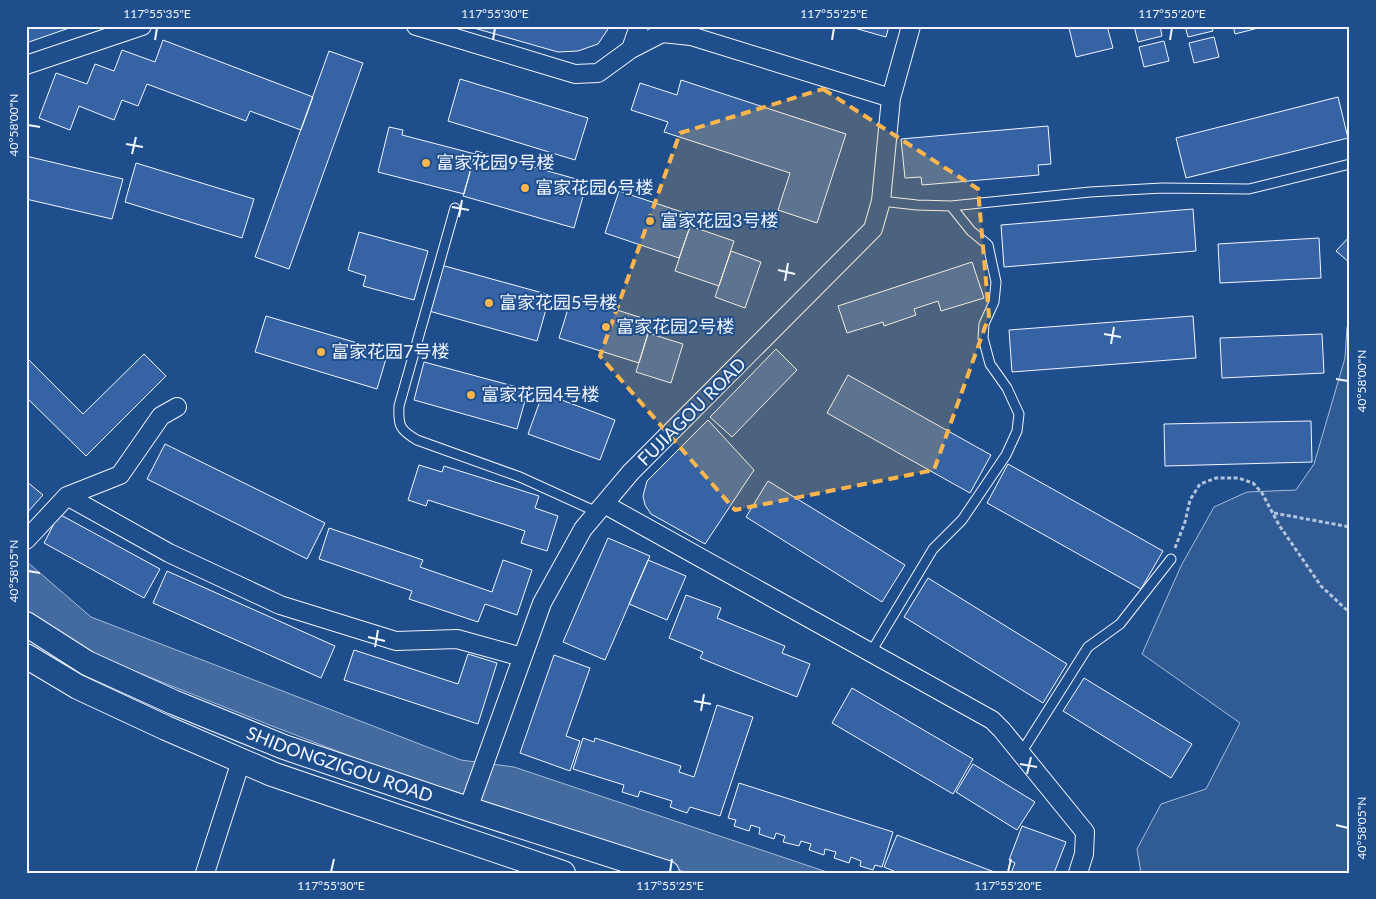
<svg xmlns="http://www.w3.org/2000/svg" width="1376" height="899" font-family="Lato,'Noto Sans SC',sans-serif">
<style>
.built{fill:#305b95;stroke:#a8bbd7}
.water{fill:#446ba0;stroke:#a8bbd7}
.building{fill:#3563a3;stroke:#f2f6ff}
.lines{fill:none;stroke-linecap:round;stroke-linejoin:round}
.service-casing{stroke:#f2f6ff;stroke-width:11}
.minor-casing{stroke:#f2f6ff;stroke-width:20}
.secondary-casing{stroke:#f2f6ff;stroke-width:26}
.path{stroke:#b3c4dc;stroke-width:3;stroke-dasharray:4 2.5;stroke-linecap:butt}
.service{stroke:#1f4e8c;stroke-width:9}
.minor{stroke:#1f4e8c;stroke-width:18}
.secondary{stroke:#1f4e8c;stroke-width:24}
.marked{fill:#ffb74d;fill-opacity:0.2;stroke:#ffb74d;stroke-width:4;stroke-dasharray:10 6;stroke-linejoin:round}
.ticks{fill:none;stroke:#f2f6ff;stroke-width:2}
.poi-dot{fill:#ffb74d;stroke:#1f4e8c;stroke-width:2}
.labels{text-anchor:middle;stroke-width:4;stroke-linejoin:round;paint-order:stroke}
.poi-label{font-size:18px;fill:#f2f6ff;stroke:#1f4e8c;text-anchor:start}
.street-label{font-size:18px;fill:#f2f6ff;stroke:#1f4e8c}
.neatline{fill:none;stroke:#f2f6ff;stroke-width:2}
.ticks-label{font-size:12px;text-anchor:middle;fill:#f2f6ff}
</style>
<rect width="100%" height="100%" fill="#1f4e8c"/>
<path class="built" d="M1350,323V873H1141L1137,849L1161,804L1206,789L1240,723L1142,654L1181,566L1214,507L1247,492L1296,490L1314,464L1345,358L1347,327Z"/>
<path class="water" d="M26,561L91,617L461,760L514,767L830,873H688L446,793L272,726L94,655L26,610Z"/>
<path class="building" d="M26,26H75L26,43Z
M467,26H610L598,44L578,51L558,52Z
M847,26H889L886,37Z
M1077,26H1107L1113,48L1076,57L1069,28Z
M1134,26H1160L1162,36L1138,42Z
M1185,26H1211L1213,31L1188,37Z
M1233,26H1266L1235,34Z
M1214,37L1219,57L1194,63L1189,43Z
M163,40L313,97L301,130L250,111L246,121L147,84L138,106L122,100L114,120L79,106L70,130L39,118L56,73L87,84L95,64L114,71L122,50L155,62Z
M1164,41L1169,61L1144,67L1139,47Z
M329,51L363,63L289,269L255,257Z
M460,79L588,118L575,160L448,121Z
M681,80L846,134L817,223L778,210L790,173L664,132L668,122L631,110L640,83L677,95Z
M1338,97L1348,138L1186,178L1176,138Z
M1048,126L1051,164L1038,165L1039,175L922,185L921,177L905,178L901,139Z
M389,127L403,130L402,135L475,154L464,194L378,172Z
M476,151L587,182L574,228L463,196Z
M26,156L123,179L112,219L26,199Z
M136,163L254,199L242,238L125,202Z
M619,191L694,216L679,258L605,233Z
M1193,209L1196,251L1004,267L1001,225Z
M690,226L734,241L719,286L675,271Z
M359,232L428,251L414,300L363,286L366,276L348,270Z
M1350,236V263L1336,251Z
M1319,238L1321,278L1220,283L1218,244Z
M731,251L761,262L745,308L715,297Z
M972,262L984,298L941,311L938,301L914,309L916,315L884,326L883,322L847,333L838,306Z
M441,265L550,295L537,341L429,311Z
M572,296L652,321L639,363L559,338Z
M266,316L388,352L377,389L255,352Z
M1193,316L1196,358L1012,372L1009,330Z
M648,333L683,344L671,383L636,372Z
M1322,334L1324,373L1222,378L1220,338Z
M776,349L797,370L732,437L710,417Z
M144,354L166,376L86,456L26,397V357L83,414Z
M424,362L528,390L517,429L414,400Z
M848,375L991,455L970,493L827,413Z
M543,393L615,420L600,460L528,434Z
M708,420L754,470L705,544L651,514L645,505L643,496L647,481Z
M1311,421L1312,462L1165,466L1164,424Z
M165,444L325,523L307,559L147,479Z
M1008,464L1163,551L1141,589L987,503Z
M419,465L442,472L444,466L539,496L535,508L558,516L547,551L521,543L525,531L428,500L426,506L408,500Z
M26,481L43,495L26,514Z
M768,481L905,565L882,602L746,517Z
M59,514L160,569L144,598L44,543Z
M329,528L423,560L420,567L492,592L503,560L532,570L517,615L485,604L478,622L409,599L412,591L319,559Z
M608,538L650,556L605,660L563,642Z
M648,560L686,576L667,620L629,604Z
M167,571L335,646L321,678L153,603Z
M928,578L1067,664L1043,703L904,617Z
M686,595L721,608L717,618L785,646L782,653L810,664L797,697L700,658L703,652L669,638Z
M354,650L458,684L468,654L497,663L478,724L344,680Z
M554,655L590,668L566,736L580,741L570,771L520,753Z
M1084,678L1192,744L1171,778L1063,711Z
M852,688L973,759L953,794L832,723Z
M717,705L753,717L720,816L690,807L687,813L670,807L672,801L640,791L638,797L622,792L624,785L573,769L583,738L594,742L595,738L681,766L679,772L694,777Z
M973,764L1035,802L1017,830L956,792Z
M739,783L893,832L882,867L875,865L873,870L860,866L861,861L851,857L849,863L834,858L836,852L825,849L824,855L809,850L811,844L801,841L799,846L783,842L785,836L776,833L774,839L759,834L760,828L751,825L749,831L734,826L736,820L728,818Z
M1022,826L1066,842L1054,873H1011L1015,863L1009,860Z
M897,835L997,873H896V872L884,867Z"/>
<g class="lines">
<g class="service-casing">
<path id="service" d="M881,201L917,205L951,206L1090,192L1162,188L1249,189L1350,164
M455,208L399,406C398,426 400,430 417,440L520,477L597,512
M871,652L933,549L962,520L1006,455L1017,431L1019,414L1007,388L990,364L983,338L984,324L994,302L996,282L988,245L971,231L951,206
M1021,753L1088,647L1120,624L1171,559"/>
</g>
<g class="minor-casing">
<path id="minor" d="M416,26L575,74L598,73L631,49L662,33L691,36L891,98
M631,49L639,26
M26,65L142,26
M67,496L169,553L280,605L396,641L457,639L522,657
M604,504L992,720L1002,730L1085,832L1084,854L1078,873
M26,540L67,496L120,475L161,416L177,407
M468,809L542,603L583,529L631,472L873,229L881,201L891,98L911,26
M205,873L241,761"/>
</g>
<g class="secondary-casing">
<g id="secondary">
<path id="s1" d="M26,624L87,663L173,702L284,747L468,809L667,873"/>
<path d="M26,656L78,687L166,728L272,774L563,873"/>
</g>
</g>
<path class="path" d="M1274,513L1350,527
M1175,548L1185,522L1190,500L1200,484L1216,478H1238L1253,483L1262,493L1279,525L1321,586L1350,613"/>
<use href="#service" class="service"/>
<use href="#minor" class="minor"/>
<use href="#secondary" class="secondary"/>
</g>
<path class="marked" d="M823,89L978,189L989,316L934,470L735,510L600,356L680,133Z"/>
<path class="ticks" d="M155,40L157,28M493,40L495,28M832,40L834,28M1170,40L1172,28M28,125L40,127M126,144L143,147M132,154L136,137M452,207L469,210M459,217L462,200M778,270L795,274M785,281L788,263M1104,334L1121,337M1111,344L1114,327M1336,379L1348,381M28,571L40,573M368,637L385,641M375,647L378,630M694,701L711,704M701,711L704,694M1020,764L1037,767M1027,774L1031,757M1336,825L1348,828M331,872L334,859M670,872L672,859M1008,872L1011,859"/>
<g class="poi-dot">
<circle cx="426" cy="163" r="5"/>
<circle cx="525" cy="188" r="5"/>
<circle cx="650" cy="221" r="5"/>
<circle cx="489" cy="303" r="5"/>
<circle cx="606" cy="327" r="5"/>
<circle cx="321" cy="352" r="5"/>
<circle cx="471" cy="395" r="5"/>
</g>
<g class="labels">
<g class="poi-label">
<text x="436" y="169">富家花园9号楼</text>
<text x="535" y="194">富家花园6号楼</text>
<text x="660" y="227">富家花园3号楼</text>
<text x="499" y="309">富家花园5号楼</text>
<text x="616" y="333">富家花园2号楼</text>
<text x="331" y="358">富家花园7号楼</text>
<text x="481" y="401">富家花园4号楼</text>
</g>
<g class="street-label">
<text transform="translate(692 412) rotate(-45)" y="6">FUJIAGOU ROAD</text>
<text dy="6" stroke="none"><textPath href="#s1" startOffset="345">SHIDONGZIGOU ROAD</textPath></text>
</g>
</g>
<rect width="1376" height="899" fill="none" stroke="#1f4e8c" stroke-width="55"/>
<rect x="28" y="28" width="1320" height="844" class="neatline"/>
<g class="ticks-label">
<text x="157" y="18">117°55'35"E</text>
<text x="495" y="18">117°55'30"E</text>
<text x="834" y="18">117°55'25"E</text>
<text x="1172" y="18">117°55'20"E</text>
<text transform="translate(14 125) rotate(-90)" y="4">40°58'00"N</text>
<text transform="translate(1362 381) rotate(-90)" y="4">40°58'00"N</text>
<text transform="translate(14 571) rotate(-90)" y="4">40°58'05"N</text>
<text transform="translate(1362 828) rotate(-90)" y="4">40°58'05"N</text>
<text x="331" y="890">117°55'30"E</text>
<text x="670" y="890">117°55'25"E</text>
<text x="1008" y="890">117°55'20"E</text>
</g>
</svg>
